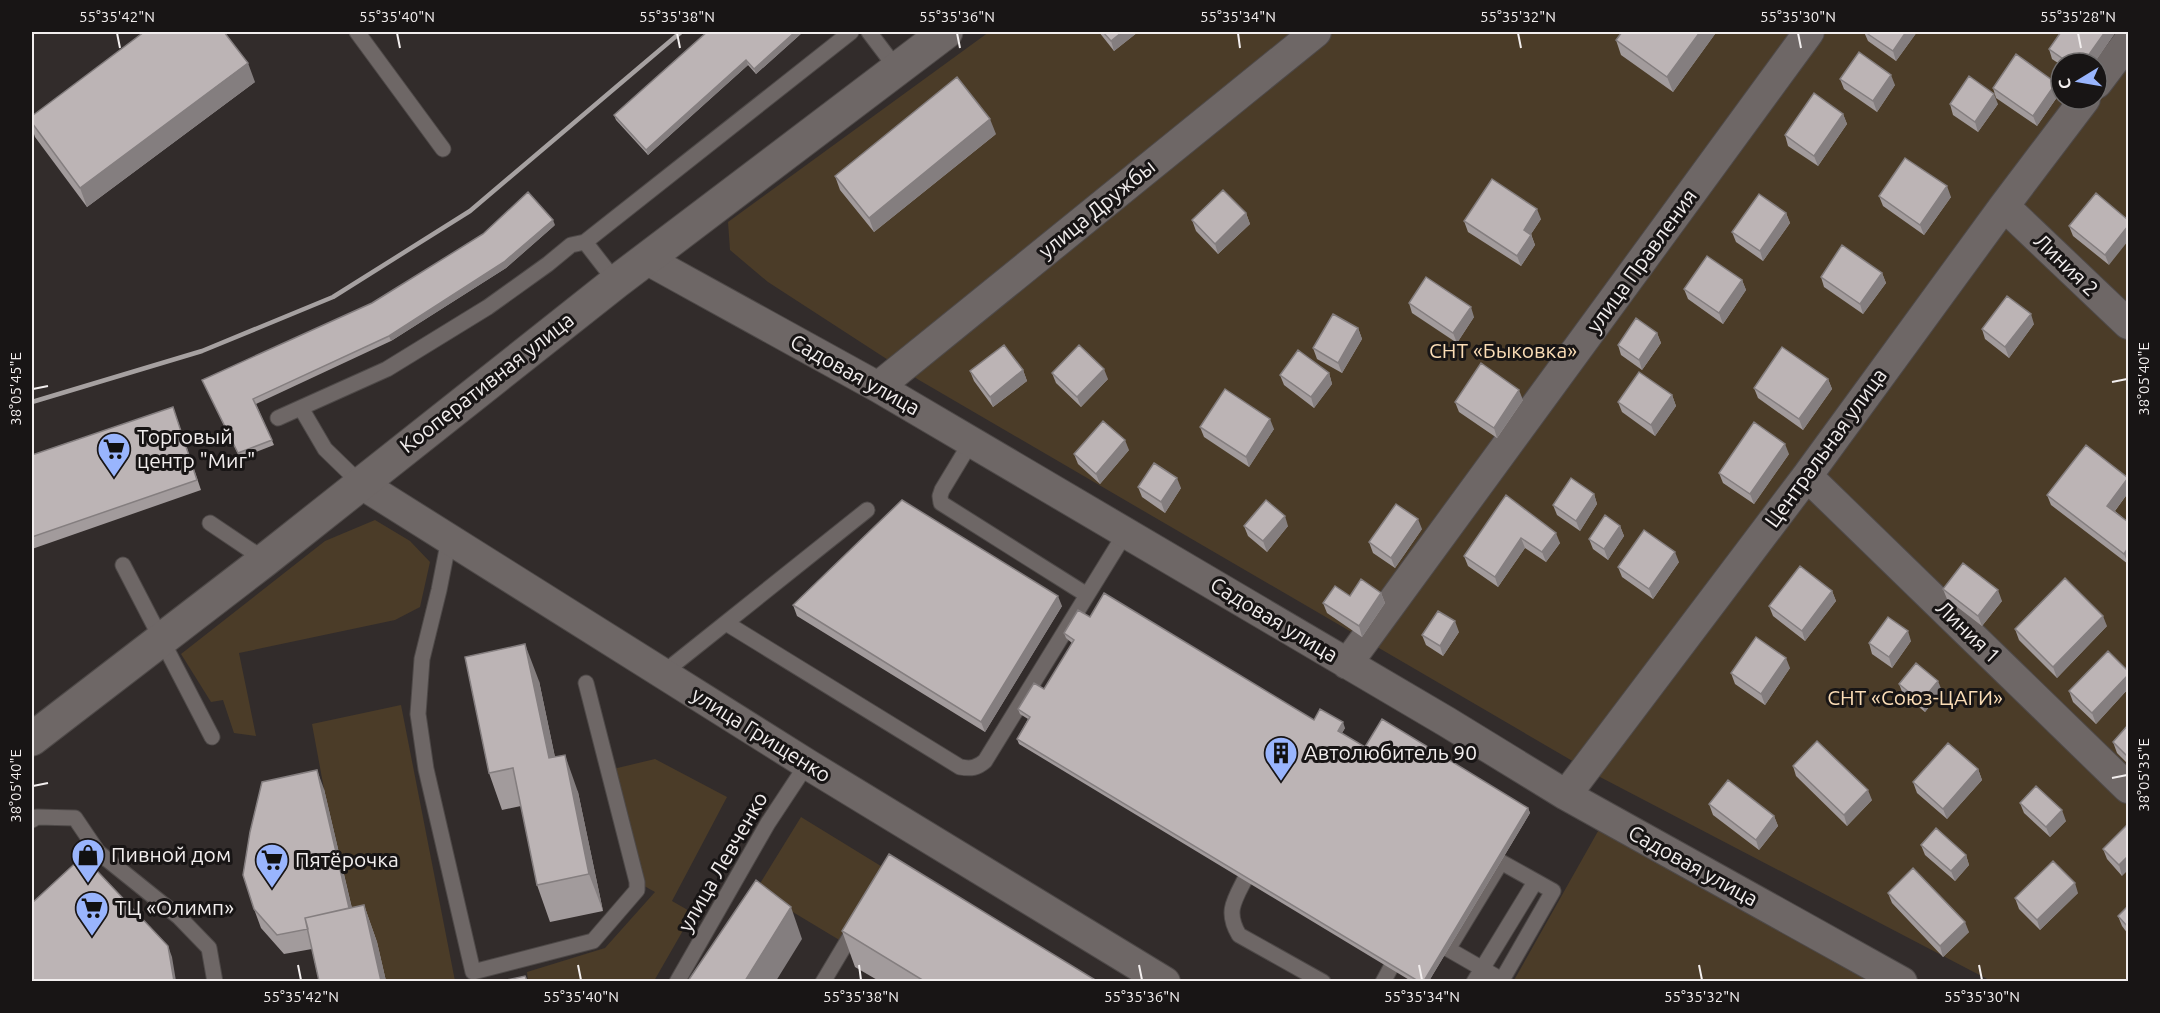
<svg xmlns="http://www.w3.org/2000/svg" width="2160" height="1013" font-family="Ubuntu,sans-serif">
<style>
.green{fill:#4b3c28;fill-rule:evenodd}
.lines{fill:none;stroke-linecap:round;stroke-linejoin:round}
.service-casing{stroke:#4e4948;stroke-width:17}
.minor-casing{stroke:#4e4948;stroke-width:32}
.secondary-casing{stroke:#4e4948;stroke-width:35}
.service{stroke:#6e6766;stroke-width:15}
.minor{stroke:#6e6766;stroke-width:30}
.secondary{stroke:#6e6766;stroke-width:33}
.rail{stroke:#a6a1a1;stroke-width:4.5}
.wall{fill:#a29b9c}
.shaded-wall{fill:#847e7f}
.building{fill:#bcb4b5;stroke:#847e7f;stroke-width:1.5}
.ticks{fill:none;stroke:#f2eeee;stroke-width:2}
.labels{text-anchor:middle;stroke-width:6;stroke-linejoin:round;paint-order:stroke}
.street-label{font-size:21px;fill:#f2eeee;stroke:#181515}
.park-label{font-size:21px;fill:#fbddb6;stroke:#181515}
.poi-label{font-size:21px;fill:#f2eeee;stroke:#181515;text-anchor:start}
.neatline{fill:none;stroke:#f2eeee;stroke-width:2}
.ticks-label{font-size:15px;text-anchor:middle;fill:#f2eeee}
</style>
<rect width="100%" height="100%" fill="#322c2b"/>
<path class="green" d="M989,32H2128V981H1991L1600,777L919,380L768,282L730,250L728,222ZM2061,63H2097V99H2061Z
M375,520L410,541L430,562L420,607L395,620L239,653L256,736L234,733L223,700L211,702L181,654L325,541Z
M401,705L455,981H386L361,946L324,789L312,724Z
M655,759L727,797L672,901L693,913L654,981H528L527,972L605,948L655,892L637,882L609,770Z
M801,817L889,871L846,944L756,890Z
M1606,817L1902,982H1513Z"/>
<g class="lines">
<g class="service-casing">
<path id="service" d="M357,32L443,149
M869,32L897,69
M585,242L616,282
M301,408L325,449L360,483
M278,418L387,369L488,307L548,264L571,245L585,242L851,32
M971,442L942,490L940,496L941,503L1087,595
M210,523L265,560
M449,539L439,590L422,659L418,714L426,769L473,972L593,941L637,890V882L586,683
M123,565L212,737
M726,623L960,767C971,769 977,768 985,761L1126,532
M663,673L867,510
M32,820L37,817L75,818L98,852L179,917L209,948L215,982
M1501,862L1553,891L1502,980L1448,949Z
M1244,881C1233,902 1226,913 1239,935L1323,982
M677,982L768,823L807,764
M823,982L857,925
M1383,982L1390,969
M1474,982L1535,882"/>
</g>
<g class="minor-casing">
<path id="minor" d="M2097,83L2128,42
M2004,206L2128,324
M646,259L878,387L1447,722L1566,795L1902,982
M878,387L1316,32
M1807,476L2128,788
M360,483L807,764L1165,982
M1347,664L1809,32
M1566,795L1807,476L2004,206L2085,99"/>
</g>
<g class="secondary-casing">
<path id="secondary" d="M32,739L265,560L616,282L946,32"/>
</g>
<use href="#service" class="service"/>
<use href="#minor" class="minor"/>
<use href="#secondary" class="secondary"/>
<path class="rail" d="M32,402L202,351L333,297L470,211L681,32"/>
</g>
<path class="wall" d="M707,32H803L756,74L748,65L648,155L616,120L614,115Z
M1099,32H1138L1114,51Z
M1864,32H1917L1896,61L1868,41Z
M2115,33L2094,63H2061V65L2052,59L2049,49Z
M1715,34L1673,92L1621,55L1616,40Z
M1840,79L1895,85L1877,112L1844,89Z
M255,82L87,207L35,137L32,128V116Z
M1993,88L2060,93L2037,126L1996,98Z
M1950,104H1998L1978,132L1953,115Z
M1843,114L1847,124L1818,166L1788,146L1785,135Z
M996,134L874,232L840,190L835,176Z
M2096,193L2109,265L2073,236L2069,226Z
M1879,196L1951,197L1924,235L1883,206Z
M1246,213L1250,224L1218,254L1196,231L1192,220Z
M1786,213L1790,223L1763,261L1736,242L1732,232Z
M1541,219L1531,234L1535,245L1521,266L1468,232L1464,221Z
M555,225L506,268L391,341L256,404L274,445L240,458L202,380Z
M1882,273L1886,283L1863,314L1824,287L1821,277Z
M1742,280L1746,290L1723,324L1688,299L1684,289Z
M1409,303L1474,317L1457,343L1412,313Z
M2034,324L2009,358L1985,339L1982,329Z
M1358,328L1362,339L1342,373L1317,359L1313,348Z
M1657,333L1661,343L1642,370L1621,355L1618,345Z
M1023,370L1027,381L993,407L974,381L970,371Z
M1052,373L1108,379L1081,407L1056,383Z
M1329,373L1332,384L1314,408L1284,385L1280,375Z
M1828,379L1832,389L1803,430L1758,398L1754,388Z
M1672,395L1676,406L1655,436L1622,412L1618,402Z
M1523,400L1497,438L1459,412L1455,402Z
M173,407L201,490L32,549V455Z
M1200,427L1274,429L1249,467L1204,437Z
M1129,450L1100,484L1078,464L1074,454Z
M1789,454L1754,504L1723,483L1719,473Z
M2128,478V493L2115,511L2128,522V564L2051,505L2047,495Z
M1138,487L1181,488L1165,513L1142,497Z
M1594,494L1597,504L1580,531L1557,515L1553,505Z
M1506,495L1560,543L1546,562L1525,548L1498,587L1468,566L1464,556Z
M1244,526H1288L1267,552L1248,536Z
M1620,526L1624,536L1608,560L1593,549L1589,539Z
M1422,529L1395,568L1373,553L1369,542Z
M1679,562L1653,599L1622,577L1618,567Z
M1943,589L2002,601L1982,626L1947,599Z
M1832,591L1836,601L1805,641L1773,616L1769,606Z
M1381,593L1385,603L1362,637L1327,613L1323,603L1350,596Z
M793,605L1062,606L985,732L797,616Z
M1090,617L1314,720L1345,728L1342,733L1365,747L1528,808L1530,813L1429,981H1411L1019,744L1017,739L1028,719L1020,714L1018,709L1044,689L1072,643L1066,638L1064,633Z
M2107,626L2057,678L2019,640L2015,629Z
M1459,632L1443,656L1426,645L1422,635Z
M1911,641L1892,668L1872,654L1869,643Z
M1790,668L1765,705L1735,684L1731,673Z
M2128,671V689L2096,724L2073,702L2069,691Z
M539,681L555,757L578,792L603,911L550,922L537,885L521,806L502,810L489,773Z
M1899,684L1942,691L1925,712L1903,694Z
M2128,725V764L2117,753L2113,742Z
M1793,766L1872,800L1847,826L1796,776Z
M1978,769L1982,780L1947,819L1917,793L1913,782Z
M324,789L352,908L364,905L377,942L386,981H319L312,949L284,954L261,928L254,909Z
M2020,803L2066,821L2050,837L2024,813Z
M1709,804L1774,816L1778,826L1759,850L1713,815Z
M2128,824L2122,876L2107,859L2103,849Z
M1921,845L1966,855L1969,865L1955,881L1925,855Z
M1888,893L1969,932L1943,957L1892,903Z
M2078,893L2040,930L2019,909L2015,898Z
M2128,906V934L2122,926L2118,916Z
M842,931L1097,981H879L855,967Z"/>
<path class="shaded-wall" d="M795,32H803L756,74L754,69Z
M1122,32H1138L1114,51L1111,41Z
M1700,32H1714L1715,34L1673,92L1667,77Z
M1906,32H1917L1896,61L1893,51Z
M2105,32H2115V33L2094,63H2083Z
M746,60L748,65L648,155L646,150Z
M248,63L255,82L87,207L80,188Z
M1891,75L1895,85L1877,112L1873,101Z
M2056,83L2060,93L2037,126L2033,116Z
M1994,94L1998,104L1978,132L1975,122Z
M1843,114L1847,124L1818,166L1814,156Z
M990,119L996,134L874,232L869,218Z
M1947,186L1951,197L1924,235L1920,225Z
M1537,209L1541,219L1527,240L1524,230Z
M1246,213L1250,224L1218,254L1215,244Z
M1786,213L1790,223L1763,261L1760,251Z
M553,220L555,225L506,268L391,341L389,336Z
M2128,226V241L2109,265L2105,255Z
M1531,235L1535,245L1521,266L1517,256Z
M1882,273L1886,283L1863,314L1860,304Z
M1742,280L1746,290L1723,324L1719,313Z
M1471,307L1474,317L1457,343L1453,333Z
M2031,314L2034,324L2009,358L2005,347Z
M1358,328L1362,339L1342,373L1338,363Z
M1657,333L1661,343L1642,370L1639,360Z
M1104,369L1108,379L1081,407L1077,397Z
M1023,370L1027,381L993,407L990,397Z
M1329,373L1332,384L1314,408L1311,397Z
M1828,379L1832,389L1803,430L1799,419Z
M1519,390L1523,400L1497,438L1494,428Z
M1672,395L1676,406L1655,436L1651,425Z
M1270,419L1274,429L1249,467L1246,457Z
M1125,440L1129,450L1100,484L1096,474Z
M1785,444L1789,454L1754,504L1750,494Z
M1177,478L1181,488L1165,513L1161,502Z
M2128,478V493L2111,516L2107,506Z
M1594,494L1597,504L1580,531L1576,521Z
M1285,516L1288,526L1267,552L1263,541Z
M1418,519L1422,529L1395,568L1391,558Z
M1620,526L1624,536L1608,560L1604,549Z
M1556,533L1560,543L1546,562L1542,552Z
M1521,538L1525,548L1498,587L1495,577Z
M2128,548V564L2124,554Z
M1675,552L1679,562L1653,599L1649,589Z
M1998,590L2002,601L1982,626L1978,616Z
M1832,591L1836,601L1805,641L1802,631Z
M1381,593L1385,603L1362,637L1359,626Z
M1058,596L1062,606L985,732L981,722Z
M2103,616L2107,626L2057,678L2053,667Z
M1455,621L1459,632L1443,656L1440,646Z
M1908,631L1911,641L1892,668L1889,657Z
M525,644L539,681L563,796L549,758Z
M1786,658L1790,668L1765,705L1761,694Z
M2128,675V689L2096,724L2092,713Z
M1938,681L1942,691L1925,712L1921,702Z
M1343,722L1345,728L1340,736L1338,731Z
M565,755L578,792L603,911L589,874Z
M1978,769L1982,780L1947,819L1943,809Z
M317,770L324,789L359,939L352,920Z
M1868,790L1872,800L1847,826L1844,815Z
M1528,808L1530,813L1429,981H1424Z
M2062,810L2066,821L2050,837L2046,827Z
M1774,816L1778,826L1759,850L1756,840Z
M1966,855L1969,865L1955,881L1951,871Z
M2128,856V870L2122,876L2119,865Z
M2075,883L2078,893L2040,930L2037,920Z
M364,905L377,942L386,981H381Z
M791,907L802,939L776,981H745Z
M1965,922L1969,932L1943,957L1940,946Z
M168,946L172,957L176,981H174Z"/>
<path class="building" d="M144,32H224L248,63L80,188L32,123V116Z
M707,32H795L754,69L746,60L646,150L614,115Z
M1103,32H1122L1111,41Z
M1622,32H1700L1667,77L1616,40Z
M1865,32H1906L1893,51Z
M2061,32H2105L2083,63H2069L2049,49Z
M1859,52L1891,75L1873,101L1840,79Z
M2016,54L2056,83L2033,116L1993,88Z
M1969,76L1994,94L1975,122L1950,104Z
M957,77L990,119L869,218L835,176Z
M1814,93L1843,114L1814,156L1785,135Z
M1905,158L1947,186L1920,225L1879,196Z
M1492,179L1537,209L1524,230L1531,235L1517,256L1464,221Z
M1223,190L1246,213L1215,244L1192,220Z
M528,192L553,220L504,262L389,336L253,399L272,440L238,453L202,380L372,303L483,234Z
M2096,193L2128,220V226L2105,255L2069,226Z
M1759,194L1786,213L1760,251L1732,232Z
M1842,245L1882,273L1860,304L1821,277Z
M1707,256L1742,280L1719,313L1684,289Z
M1426,277L1471,307L1453,333L1409,303Z
M2007,296L2031,314L2005,347L1982,329Z
M1333,314L1358,328L1338,363L1313,348Z
M1636,318L1657,333L1639,360L1618,345Z
M1004,345L1023,370L990,397L970,371Z
M1079,345L1104,369L1077,397L1052,373Z
M1782,347L1828,379L1799,419L1754,388Z
M1298,350L1329,373L1311,397L1280,375Z
M1481,363L1519,390L1494,428L1455,402Z
M1639,372L1672,395L1651,425L1618,402Z
M1225,389L1270,419L1246,457L1200,427Z
M173,407L197,480L32,537V455Z
M1103,421L1125,440L1096,474L1074,454Z
M1754,422L1785,444L1750,494L1719,473Z
M2086,445L2128,478L2107,506L2128,522V548L2124,554L2047,495Z
M1154,463L1177,478L1161,502L1138,487Z
M1571,478L1594,494L1576,521L1553,505Z
M1506,495L1556,533L1542,552L1521,538L1495,577L1464,556Z
M902,500L1058,596L981,722L793,605Z
M1266,500L1285,516L1263,541L1244,526Z
M1396,504L1418,519L1391,558L1369,542Z
M1605,515L1620,526L1604,549L1589,539Z
M1644,530L1675,552L1649,589L1618,567Z
M1963,563L1998,590L1978,616L1943,589Z
M1800,566L1832,591L1802,631L1769,606Z
M2065,578L2103,616L2053,667L2015,629Z
M1361,579L1381,593L1359,626L1323,603L1335,586L1350,596Z
M1104,593L1314,720L1320,709L1343,722L1338,731L1365,747L1382,719L1528,808L1424,981H1418L1017,739L1030,717L1018,709L1034,683L1044,689L1074,640L1064,633L1078,610L1090,617Z
M1438,611L1455,621L1440,646L1422,635Z
M1888,617L1908,631L1889,657L1869,643Z
M1756,637L1786,658L1761,694L1731,673Z
M525,644L549,758L565,755L589,874L537,885L513,768L489,773L465,657Z
M2108,651L2128,671V675L2092,713L2069,691Z
M1916,663L1938,681L1921,702L1899,684Z
M2128,725V757L2113,742Z
M1817,741L1868,790L1844,815L1793,766Z
M1948,743L1978,769L1943,809L1913,782Z
M317,770L349,908L305,918L308,929L277,935L254,909L243,875L250,832L262,782Z
M1728,780L1774,816L1756,840L1709,804Z
M2036,786L2062,810L2046,827L2020,803Z
M2128,824V856L2119,865L2103,849Z
M1936,828L1966,855L1951,871L1921,845Z
M889,854L1097,981H924L842,931Z
M83,856L168,946L174,981H32V903Z
M2053,861L2075,883L2037,920L2015,898Z
M1913,868L1965,922L1940,946L1888,893Z
M756,880L791,907L745,981H688Z
M364,905L381,981H319L305,918Z
M2128,906V927L2118,916Z
M525,976L527,981H502Z"/>
<path class="ticks" d="M117,33L120,48M397,33L400,48M677,33L680,48M957,33L960,48M1238,33L1240,48M1518,33L1521,48M1798,33L1801,48M2078,33L2081,48M2112,382L2127,379M33,389L48,386M2112,778L2127,775M33,786L48,783M298,965L301,980M578,965L581,980M859,965L861,980M1139,965L1142,980M1419,965L1422,980M1699,965L1702,980M1979,965L1982,980"/>
<defs>
<g id="supermarket-pin" transform="scale(1.725)"><path d="M0 17L-7.5 6A9.5 9.5 0 1 1 7.5 6Z" fill="#99b5fd" stroke="#181515"/><path d="M-6-5.5h2.5l.6 2H6L4.5 2H-2.5L-4.4-4H-6ZM-1.5 3.2a1.3 1.3 0 1 0 .1 0ZM3 3.2a1.3 1.3 0 1 0 .1 0Z" fill="#111"/></g>
<g id="building-pin" transform="scale(1.725)"><path d="M0 17L-7.5 6A9.5 9.5 0 1 1 7.5 6Z" fill="#99b5fd" stroke="#181515"/><path d="M-4-6H4V6H1V3H-1V6H-4ZM-2.5-4.3h1.7v1.8h-1.7ZM.8-4.3h1.7v1.8H.8ZM-2.5-1h1.7V.8h-1.7ZM.8-1h1.7V.8H.8Z" fill="#111"/></g>
<g id="shop-pin" transform="scale(1.725)"><path d="M0 17L-7.5 6A9.5 9.5 0 1 1 7.5 6Z" fill="#99b5fd" stroke="#181515"/><path d="M-5-2.5h2.3a2.7 3.5 0 0 1 5.4 0H5L5.5 6h-11ZM-1.5-2.5h3a1.5 2.3 0 0 0-3 0Z" fill="#111"/></g>
</defs>
<g fill-rule="evenodd">
<use href="#supermarket-pin" x="114" y="449"/>
<use href="#building-pin" x="1281" y="753"/>
<use href="#shop-pin" x="88" y="855"/>
<use href="#supermarket-pin" x="272" y="860"/>
<use href="#supermarket-pin" x="92" y="908"/>
</g>
<g class="labels">
<g class="street-label">
<text transform="translate(1097 209) rotate(-39)" y="7">улица Дружбы</text>
<text transform="translate(1642 261) rotate(-54)" y="7">улица Правления</text>
<text transform="translate(2066 265) rotate(44)" y="7">Линия 2</text>
<text transform="translate(855 375) rotate(29)" y="7">Садовая улица</text>
<text transform="translate(487 383) rotate(-38)" y="7">Кооперативная улица</text>
<text transform="translate(1826 448) rotate(-54)" y="7">Центральная улица</text>
<text transform="translate(1274 620) rotate(31)" y="7">Садовая улица</text>
<text transform="translate(1968 632) rotate(44)" y="7">Линия 1</text>
<text transform="translate(761 735) rotate(32)" y="7">улица Грищенко</text>
<text transform="translate(723 862) rotate(-60)" y="7">улица Левченко</text>
<text transform="translate(1693 866) rotate(29)" y="7">Садовая улица</text>
</g>
<g class="park-label">
<text x="1503" y="358">СНТ «Быковка»</text>
<text x="1915" y="705">СНТ «Союз-ЦАГИ»</text>
</g>
<g class="poi-label">
<text x="137" y="444">Торговый<tspan x="137" dy="24">центр "Миг"</tspan></text>
<text x="1304" y="760">Автолюбитель 90</text>
<text x="111" y="862">Пивной дом</text>
<text x="295" y="867">Пятёрочка</text>
<text x="115" y="915">ТЦ «Олимп»</text>
</g>
</g>
<rect width="2160" height="1013" fill="none" stroke="#181515" stroke-width="66"/>
<g transform="translate(2079 81) rotate(259)"><circle r="28" fill="#181515" stroke="#6f6c6c" stroke-width="1.5"/>
<path d="M0-4.5L10 22L0 15L-10 22Z" fill="#99b5fd"/>
<text y="-9" font-size="16" font-weight="bold" text-anchor="middle" fill="#f2eeee">С</text>
</g>
<rect x="33" y="33" width="2094" height="947" class="neatline"/>
<g class="ticks-label">
<text x="117" y="22">55°35'42"N</text>
<text x="397" y="22">55°35'40"N</text>
<text x="677" y="22">55°35'38"N</text>
<text x="957" y="22">55°35'36"N</text>
<text x="1238" y="22">55°35'34"N</text>
<text x="1518" y="22">55°35'32"N</text>
<text x="1798" y="22">55°35'30"N</text>
<text x="2078" y="22">55°35'28"N</text>
<text transform="translate(2144 379) rotate(-90)" y="5">38°05'40"E</text>
<text transform="translate(16 389) rotate(-90)" y="5">38°05'45"E</text>
<text transform="translate(2144 775) rotate(-90)" y="5">38°05'35"E</text>
<text transform="translate(16 786) rotate(-90)" y="5">38°05'40"E</text>
<text x="301" y="1002">55°35'42"N</text>
<text x="581" y="1002">55°35'40"N</text>
<text x="861" y="1002">55°35'38"N</text>
<text x="1142" y="1002">55°35'36"N</text>
<text x="1422" y="1002">55°35'34"N</text>
<text x="1702" y="1002">55°35'32"N</text>
<text x="1982" y="1002">55°35'30"N</text>
</g>
</svg>
